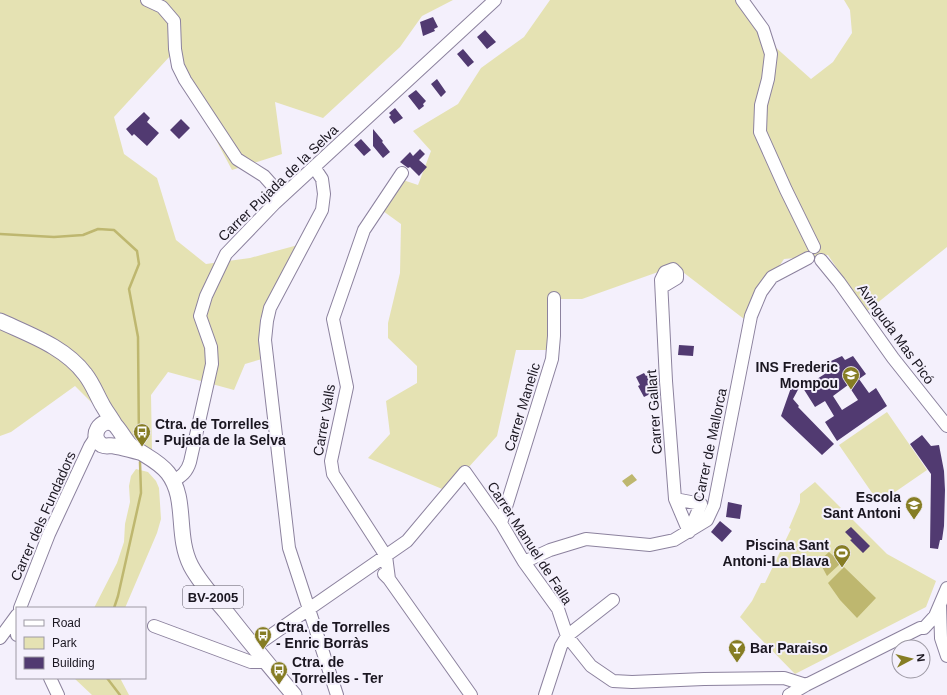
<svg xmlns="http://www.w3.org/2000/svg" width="947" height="695" font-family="Arial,sans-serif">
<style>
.green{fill:#e5e2b3}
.water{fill:#beb76f}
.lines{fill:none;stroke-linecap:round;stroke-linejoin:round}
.stream{stroke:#beb76f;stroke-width:2.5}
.building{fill:#513a71;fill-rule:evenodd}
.minor-casing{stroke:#8c829e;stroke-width:14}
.major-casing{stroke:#8c829e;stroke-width:17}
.minor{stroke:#fff;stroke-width:12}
.major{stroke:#fff;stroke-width:15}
.labels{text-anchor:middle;stroke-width:4;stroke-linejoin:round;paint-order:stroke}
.shield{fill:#f4f0fc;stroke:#5b5762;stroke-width:1}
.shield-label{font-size:13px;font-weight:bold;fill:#1a1620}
.street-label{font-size:14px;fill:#1a1620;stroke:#f4f0fc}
.poi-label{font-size:14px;font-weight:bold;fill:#1a1620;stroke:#f4f0fc;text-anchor:start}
</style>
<rect width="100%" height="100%" fill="#f4f0fc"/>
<path class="green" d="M0,0H453L422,16L400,47L323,118L275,102L282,154L232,170L171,55L114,117L124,154L157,178L176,240L206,264L250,258L298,245L260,319L262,359L245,364L234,390L168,372L151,395L152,451L97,408L75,386L11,432L0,436Z
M550,0H747L773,45L811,79L833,62L852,33L850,10L844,0H947V247L866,312L828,255L784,259L744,319L675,266L582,299H552L550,350H516L497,436L447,491L368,458L390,434L386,401L417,383V366L388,338V323L400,273L401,224L383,211L403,180L418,185L431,151L413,131L458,104L481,68L524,37Z
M887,412L927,470L879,503L839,445Z
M136,469L148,472L156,481L159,488L161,519L157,533L125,608H94L117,563L124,542L125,524L130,502L129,486L131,476Z
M815,482L887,554L936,581L926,607L795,674L752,630L740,617L752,601L761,583H765L791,529L789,528L800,502V494Z
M74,678H120L129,695H92Z"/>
<path class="water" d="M632,474L637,480L627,487L622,481Z
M829,552L841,563L827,576L819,561Z
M844,567L876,598L857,618L840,600L828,583Z"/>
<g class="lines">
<path class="stream" d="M0,234L54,237L83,235L98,229L114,230L137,251L139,264L129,289L138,337L139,445
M114,608L118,596L141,493L140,462
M107,678L120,695"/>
</g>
<path class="building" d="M433,17L438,27L434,29L435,31L423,36L420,22Z
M485,30L496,42L487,49L477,37Z
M463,49L474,62L468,67L457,54Z
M437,79L446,92L441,97L431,84Z
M416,90L426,101L423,104L424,106L419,110L408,96Z
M395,108L403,118L394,124L389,117L391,115L389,113Z
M144,112L150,118L147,122L159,133L147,146L134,134L132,136L126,129Z
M181,119L190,128L179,139L170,130Z
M373,129L383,141L382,142L390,152L383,158L373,146Z
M361,139L371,150L364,156L354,145Z
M420,149L425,154L419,160L427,167L419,176L410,167L408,168L400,162L410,152L413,156Z
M679,345L694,346L693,356L678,355Z
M842,356L845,360L853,356L866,374L859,379L869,393L876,388L887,406L837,441L825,422L834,416L825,401L815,407L803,388L834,368L831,361ZM848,385L858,400L842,410L833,396Z
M644,373L646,376L648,375L654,386L651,387L654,392L644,397L638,386L640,385L636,377Z
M793,382L800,386L793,399L799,406L798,407L834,444L822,455L781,416Z
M922,435L931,446L939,445L944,471L945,490L944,526L942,540H940L938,549L930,548L931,474L910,444Z
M728,502L742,505L740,519L726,517Z
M720,521L732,531L722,542L711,532Z
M851,527L870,546L863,553L850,540L852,539L845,532Z"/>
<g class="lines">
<g class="minor-casing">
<path id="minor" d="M147,0L162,7L174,21L175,49L178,66L185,80L237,159L264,176L272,185L275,203
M742,0L763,29L771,54L768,79L761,105L760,132L786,190L814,247
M314,167L322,179L324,194L322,210L270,308L267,321L265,340L289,548L337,695
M821,260L839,282L893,358L947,426
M662,287L677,278V273L673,269L665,272L661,280L666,381L675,499L689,532
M173,481C182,476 187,472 190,462L212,364L211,347L200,316L206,296L226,254L275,203L495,0
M675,499L701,504L689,532
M501,523L552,359L554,336V298
M524,562L550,550L586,539L650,545L674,540L707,520L714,505L751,316L761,292L772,277L808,258
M384,574L389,579L471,695
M389,579L386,556L333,474L331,461L347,387L333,319L364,230L402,173
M940,605L941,638L947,656
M20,608L49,534L90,446L96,437
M17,616V635
M154,626L251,662H266
M924,628L935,616L947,588
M0,638L17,615
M254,647L407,541L465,472L501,523L524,562L558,609L567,636L591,666L613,681L632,682L704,679L784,678L806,685
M50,678L58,695
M545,695L561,646L567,636L613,600
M789,695L806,685L920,628H924"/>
</g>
<g class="major-casing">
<path id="major" d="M0,321C30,335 65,347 85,374C93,384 97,396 103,406C107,413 111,418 115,425
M139,452C130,450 122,447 114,446C110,445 106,447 102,445C88,437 101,416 114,424C118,427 124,438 129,444C141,454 158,460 168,473C188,499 175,535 191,566C200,583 214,598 226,612C248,640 271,668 294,695"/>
</g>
<use href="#minor" class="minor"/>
<use href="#major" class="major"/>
</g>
<defs>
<g id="school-pin" transform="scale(0.9)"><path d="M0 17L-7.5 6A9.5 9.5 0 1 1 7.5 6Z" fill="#867d24" stroke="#f4f0fc"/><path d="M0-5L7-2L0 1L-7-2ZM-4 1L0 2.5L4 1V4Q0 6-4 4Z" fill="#fff"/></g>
<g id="bus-pin" transform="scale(0.9)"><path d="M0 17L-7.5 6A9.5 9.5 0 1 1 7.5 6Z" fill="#867d24" stroke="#f4f0fc"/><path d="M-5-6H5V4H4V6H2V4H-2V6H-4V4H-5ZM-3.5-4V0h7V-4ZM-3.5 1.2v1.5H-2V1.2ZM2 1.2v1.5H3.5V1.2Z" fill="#fff"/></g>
<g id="stadium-pin" transform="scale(0.9)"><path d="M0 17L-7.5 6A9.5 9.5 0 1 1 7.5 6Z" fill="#867d24" stroke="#f4f0fc"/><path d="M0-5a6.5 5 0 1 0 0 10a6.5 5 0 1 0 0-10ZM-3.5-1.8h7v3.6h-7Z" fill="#fff"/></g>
<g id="bar-pin" transform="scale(0.9)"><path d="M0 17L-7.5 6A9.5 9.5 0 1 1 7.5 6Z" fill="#867d24" stroke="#f4f0fc"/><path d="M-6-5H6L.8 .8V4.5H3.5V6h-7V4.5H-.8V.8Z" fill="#fff"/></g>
</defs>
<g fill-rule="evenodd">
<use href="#school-pin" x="851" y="375"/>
<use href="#bus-pin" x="142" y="432"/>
<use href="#school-pin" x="914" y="505"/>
<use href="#stadium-pin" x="842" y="553"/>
<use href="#bus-pin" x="263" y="635"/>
<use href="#bar-pin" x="737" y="648"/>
<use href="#bus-pin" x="279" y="670"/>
</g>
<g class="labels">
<rect class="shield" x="183" y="586" width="60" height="22" rx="3"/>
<g class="shield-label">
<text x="213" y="602">BV-2005</text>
</g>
<g class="street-label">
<text transform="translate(278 183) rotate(-44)" y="5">Carrer Pujada de la Selva</text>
<text transform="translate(896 334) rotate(54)" y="5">Avinguda Mas Picó</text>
<text transform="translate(522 407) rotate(-73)" y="5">Carrer Manelic</text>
<text transform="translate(654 412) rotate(-94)" y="5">Carrer Gallart</text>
<text transform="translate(324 420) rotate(-80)" y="5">Carrer Valls</text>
<text transform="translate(710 445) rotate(-78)" y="5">Carrer de Mallorca</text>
<text transform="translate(43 516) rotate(-66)" y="5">Carrer dels Fundadors</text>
<text transform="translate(530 543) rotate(57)" y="5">Carrer Manuel de Falla</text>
</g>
<g class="poi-label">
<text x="838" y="372" text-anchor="end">INS Frederic<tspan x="838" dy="16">Mompou</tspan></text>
<text x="155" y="429">Ctra. de Torrelles<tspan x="155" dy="16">- Pujada de la Selva</tspan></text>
<text x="901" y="502" text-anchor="end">Escola<tspan x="901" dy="16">Sant Antoni</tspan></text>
<text x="829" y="550" text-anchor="end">Piscina Sant<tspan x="829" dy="16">Antoni-La Blava</tspan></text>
<text x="276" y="632">Ctra. de Torrelles<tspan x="276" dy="16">- Enric Borràs</tspan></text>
<text x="750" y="653">Bar Paraiso</text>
<text x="292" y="667">Ctra. de<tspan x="292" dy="16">Torrelles - Ter</tspan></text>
</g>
</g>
<rect x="16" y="607" width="130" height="72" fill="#f4f0fc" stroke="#9d99a4"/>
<rect x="24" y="620" width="20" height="6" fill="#ffffff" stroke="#9d99a4"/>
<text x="52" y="627" font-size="12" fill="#1a1620">Road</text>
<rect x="24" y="637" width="20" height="12" fill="#e5e2b3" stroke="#9d99a4"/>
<text x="52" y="647" font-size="12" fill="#1a1620">Park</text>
<rect x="24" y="657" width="20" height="12" fill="#513a71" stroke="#9d99a4"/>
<text x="52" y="667" font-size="12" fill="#1a1620">Building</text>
<g transform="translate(911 659) rotate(83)"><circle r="19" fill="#f4f0fc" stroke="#9d99a4"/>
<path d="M0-3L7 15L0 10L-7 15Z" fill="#867d24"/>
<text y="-6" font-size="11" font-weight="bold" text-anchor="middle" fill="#1a1620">N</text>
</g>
</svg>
